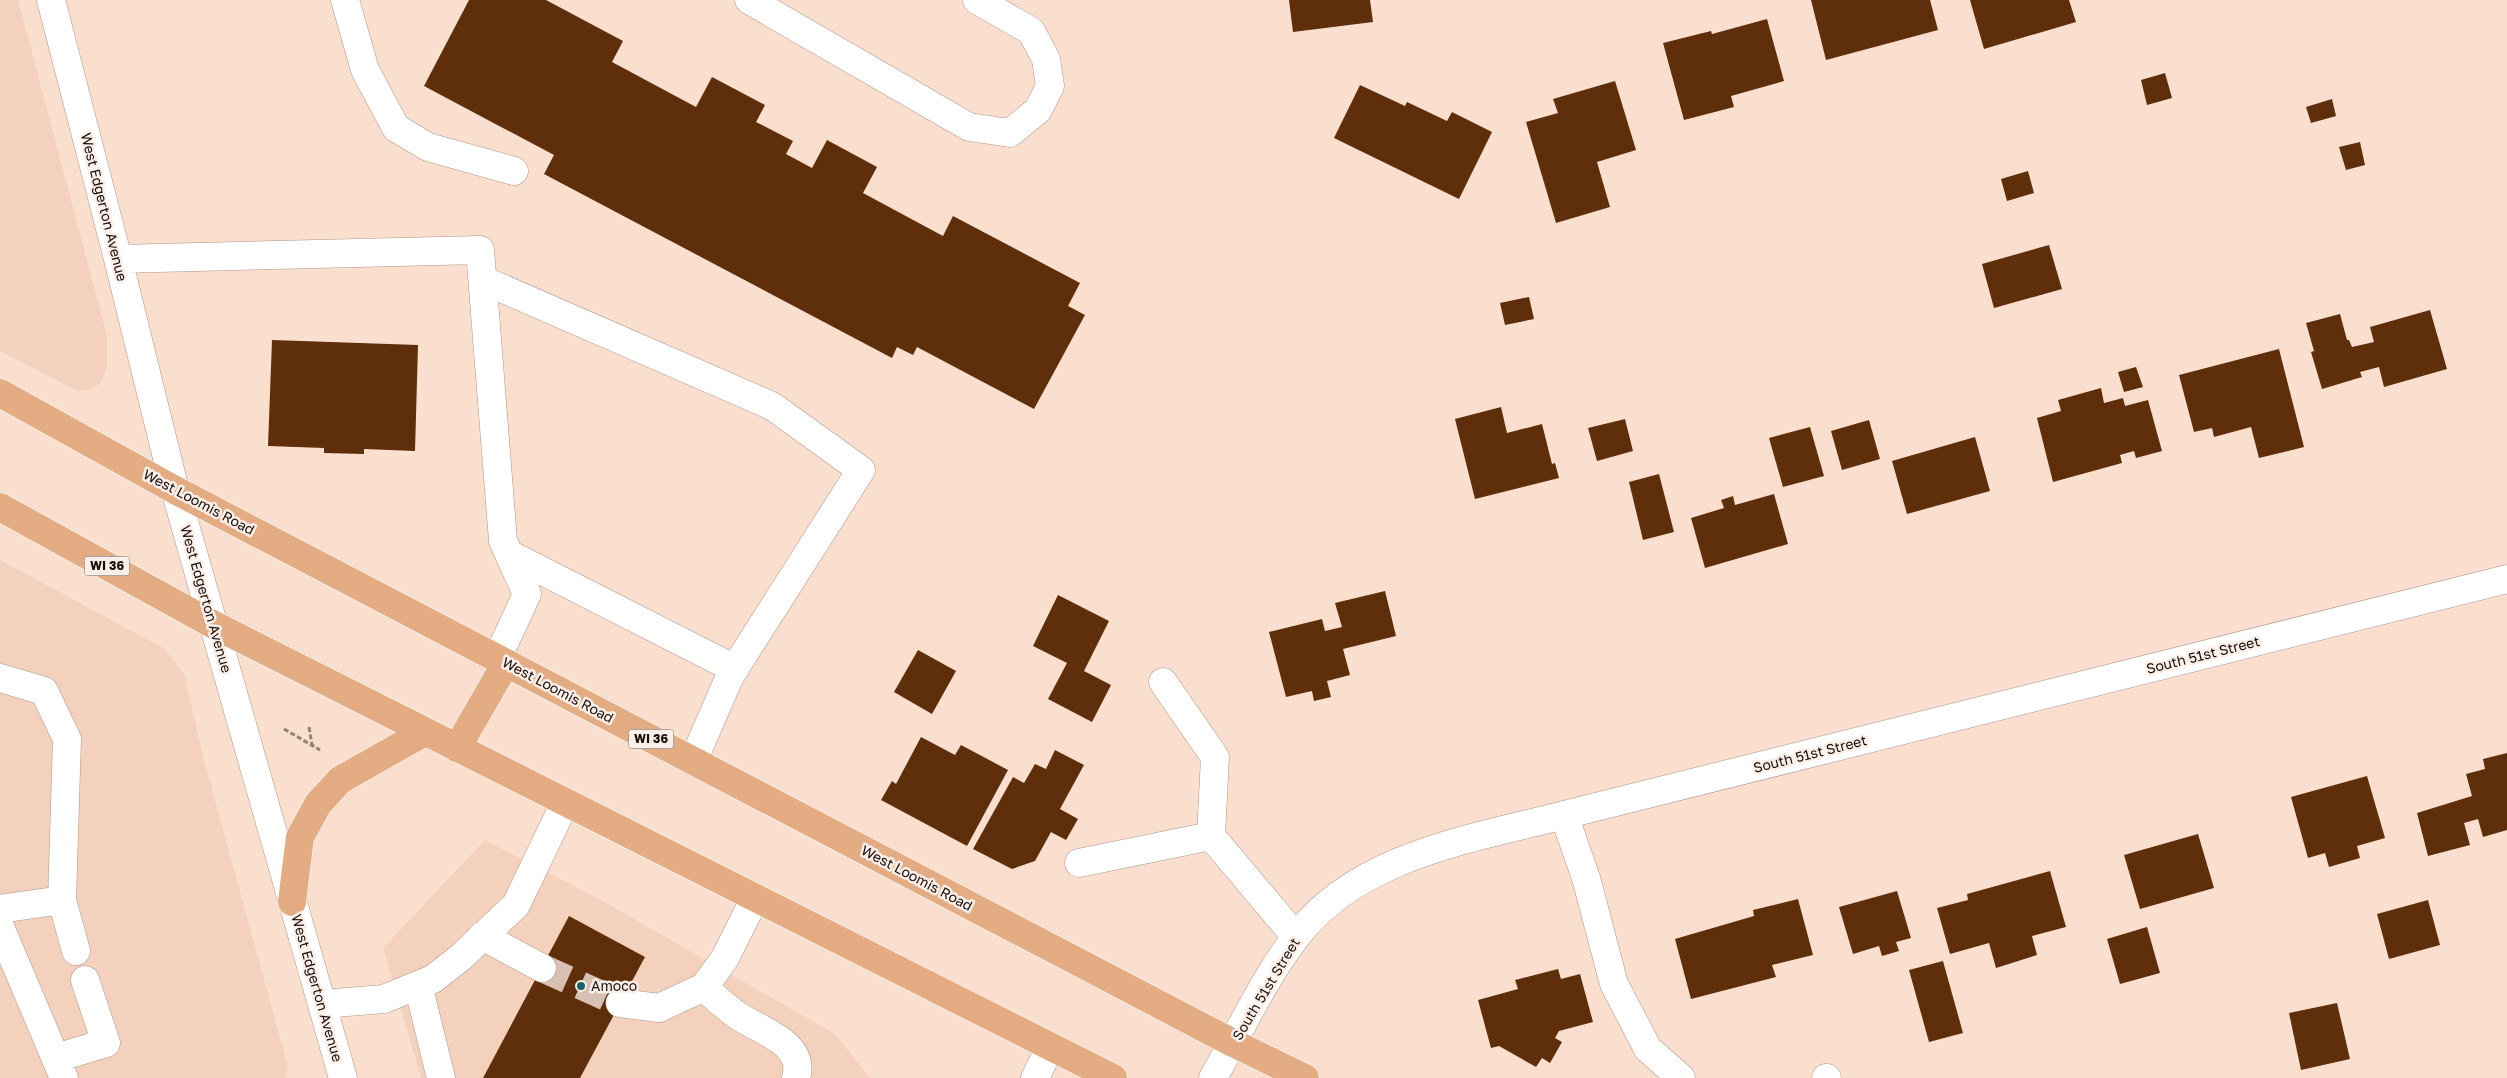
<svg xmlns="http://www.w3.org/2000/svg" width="2507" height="1078" font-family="'Golos Text',sans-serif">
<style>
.built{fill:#f3d1bc}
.building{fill:#5e2f0a}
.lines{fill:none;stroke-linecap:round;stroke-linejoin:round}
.minor-tunnel{stroke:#d8c0b2;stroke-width:28;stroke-dasharray:28 14;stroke-linecap:butt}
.minor-casing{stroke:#af9687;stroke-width:29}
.major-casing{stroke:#fff;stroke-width:29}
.path{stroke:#948176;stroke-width:3;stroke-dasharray:5 2.5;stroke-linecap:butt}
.minor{stroke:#fff;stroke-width:28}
.major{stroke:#e3ac82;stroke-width:28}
.poi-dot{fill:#16646b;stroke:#fbf0e9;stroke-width:2}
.labels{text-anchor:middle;stroke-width:5;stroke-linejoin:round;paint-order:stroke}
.shield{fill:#fbf0e9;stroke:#5d534e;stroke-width:1}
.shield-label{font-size:12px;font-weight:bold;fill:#19100b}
.street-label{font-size:14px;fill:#19100b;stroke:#fbf0e9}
.poi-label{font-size:14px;fill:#19100b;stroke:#fbf0e9;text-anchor:start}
</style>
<rect width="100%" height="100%" fill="#fadfcf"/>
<path class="built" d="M0,0H18L107,336V367L101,382L90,390L78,391L0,351Z
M0,560L165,649L184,674L204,760L288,1067L285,1078H0Z
M485,840L601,900L835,1034L870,1078H421L383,948Z"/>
<path class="building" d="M469,0H546L623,41L612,62L696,107L712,77L765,105L756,122L793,141L786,154L812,168L827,140L877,167L863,193L943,236L953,216L1080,283L1068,306L1085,315L1034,409L917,347L913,355L897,347L892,358L544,174L554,155L424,86Z
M1289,0H1370L1373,22L1293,32Z
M1811,0H1930L1938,30L1826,60Z
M1970,0H2069L2076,22L1984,49Z
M1767,19L1784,81L1731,96L1734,107L1684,120L1663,43L1711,31L1712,34Z
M2165,73L2172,98L2147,105L2141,80Z
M1615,81L1636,150L1597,162L1610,207L1556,223L1526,122L1558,113L1553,99Z
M1360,85L1405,106L1407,102L1447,121L1452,112L1492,132L1459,199L1334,138Z
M2332,99L2336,116L2311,123L2306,107Z
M2360,142L2365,165L2346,170L2339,147Z
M2028,171L2034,193L2007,201L2001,179Z
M2049,245L2062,289L1994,308L1982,264Z
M1529,297L1534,319L1505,325L1500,303Z
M2430,310L2447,369L2384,387L2379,367L2360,372L2362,377L2322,389L2311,352L2314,351L2306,323L2340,314L2347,340H2349L2352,347L2374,342L2370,327Z
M272,340L418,345L415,451L364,449V454L324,453V448L268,446Z
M2279,349L2304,447L2259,458L2251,427L2214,437L2212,428L2194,432L2179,375Z
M2136,367L2143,387L2124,392L2118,372Z
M2101,388L2104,403L2123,398L2125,406L2148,400L2162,451L2136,458L2134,451L2120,455L2122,463L2053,482L2037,418L2061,411L2058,400Z
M1501,407L1507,433L1542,424L1552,464L1555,463L1559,478L1475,499L1455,419Z
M1625,419L1633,451L1597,461L1588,428Z
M1869,420L1880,459L1842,470L1831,431Z
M1810,427L1824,476L1783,487L1769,438Z
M1975,437L1990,491L1907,514L1892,461Z
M1659,474L1674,532L1643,540L1629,482Z
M1774,494L1788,544L1705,568L1691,518L1724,508L1721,500L1733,496L1735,505Z
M1385,591L1396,636L1343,649L1350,675L1327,681L1331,697L1314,701L1312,691L1286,697L1269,632L1322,619L1325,631L1342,627L1335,603Z
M1058,595L1109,621L1084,671L1111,685L1092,722L1048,699L1067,663L1033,646Z
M918,650L956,671L932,714L894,692Z
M921,737L955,755L961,745L1008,770L967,846L881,800L892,781L896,784Z
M1055,750L1084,765L1060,809L1078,819L1066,840L1051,832L1035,861L1012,869L973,849L1013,777L1024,783L1035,764L1046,769Z
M2507,753V830L2483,837L2478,819L2464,823L2470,845L2428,856L2417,813L2472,796L2466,774L2485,769L2483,759Z
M2367,776L2385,838L2357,846L2360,858L2329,867L2325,853L2308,858L2291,797Z
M2198,834L2214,888L2140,909L2124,855Z
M2050,871L2066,927L2032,936L2037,955L1996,968L1989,943L1950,954L1937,908L1968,900L1967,894Z
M1897,891L1911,938L1896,942L1899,951L1882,956L1879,946L1853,954L1839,907Z
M1798,899L1813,955L1772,965L1776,977L1691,999L1675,939L1754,916L1753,910Z
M2428,900L2440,945L2389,959L2377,914Z
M569,916L645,957L580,1078H483Z
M2147,927L2160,973L2120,984L2107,939Z
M1943,961L1963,1033L1929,1042L1909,970Z
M1558,969L1561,979L1580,974L1593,1022L1559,1031L1555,1038L1562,1042L1550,1063L1542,1058L1536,1067L1499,1046L1491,1048L1478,1000L1518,989L1515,980Z
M2337,1003L2350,1059L2301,1070L2289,1013Z"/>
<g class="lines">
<path class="minor-tunnel" d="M542,968L620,1003"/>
<g class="minor-casing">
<path id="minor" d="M51,0L118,259L175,490L343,1078
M345,0L365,70L396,128L428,147L514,171
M749,0L969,127L1010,133L1038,110L1050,86L1046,59L1031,31L977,0
M118,259L480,250L503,541L527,594L497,659
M483,280L772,406L861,470L730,676L693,761
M509,554L735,669
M0,678L44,691L67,739L62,900L0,909
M1163,682L1215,757L1211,836
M1564,815L1586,878L1614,984L1648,1049L1681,1078
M1079,863L1211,836L1296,937
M62,900L76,951
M0,927L64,1078
M482,936L542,968
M418,985L441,1078
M704,987C714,996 723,1005 734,1013C754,1029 807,1041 796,1078
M620,1003L659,1008L704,987L725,958L755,898
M322,1004L384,999L433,979L461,957L516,905L565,803
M56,1058L106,1043L85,980
M1035,1078L1050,1047
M1213,1078C1240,1031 1263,980 1296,937C1358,855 1472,839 1564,815L2507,579
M1826,1078H1827"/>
</g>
<g class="major-casing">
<path id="major" d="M0,393L175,490L1233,1043L1305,1078
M0,507L214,625L1113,1078
M457,748L506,663
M292,902L300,837L318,804L340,780L425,732"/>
</g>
<path class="path" d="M309,727L312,745
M284,729L320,750"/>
<use href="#minor" class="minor"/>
<use href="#major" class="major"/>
</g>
<circle class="poi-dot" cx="581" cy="986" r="5"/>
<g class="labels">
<g class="shield">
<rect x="84.5" y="556.5" width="45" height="19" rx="4"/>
<rect x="628.5" y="729.5" width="45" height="19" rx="4"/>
</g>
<g class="shield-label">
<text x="107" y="570">WI 36</text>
<text x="651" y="743">WI 36</text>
</g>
<g class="street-label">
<text transform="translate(104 207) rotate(76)" y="5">West Edgerton Avenue</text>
<text transform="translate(199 502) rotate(28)" y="5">West Loomis Road</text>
<text transform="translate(206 599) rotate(74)" y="5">West Edgerton Avenue</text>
<text transform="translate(2203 655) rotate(-14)" y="5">South 51st Street</text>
<text transform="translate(558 690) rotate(28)" y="5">West Loomis Road</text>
<text transform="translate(1810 754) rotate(-14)" y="5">South 51st Street</text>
<text transform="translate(917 878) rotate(28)" y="5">West Loomis Road</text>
<text transform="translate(317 988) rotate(74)" y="5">West Edgerton Avenue</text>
<text transform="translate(1266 989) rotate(-59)" y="5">South 51st Street</text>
</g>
<g class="poi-label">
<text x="591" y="991">Amoco</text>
</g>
</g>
</svg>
